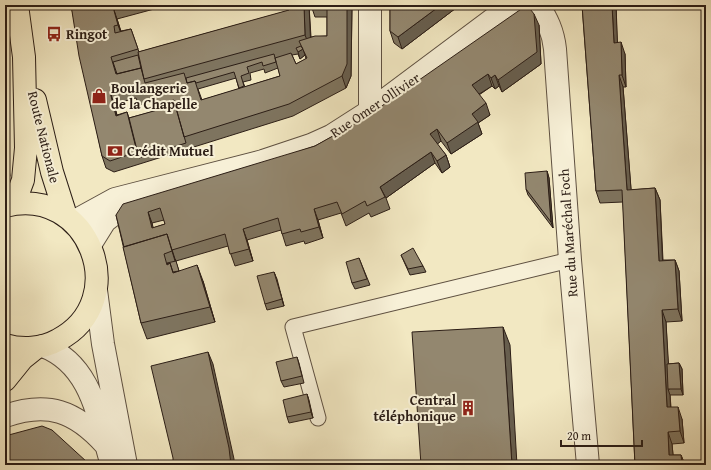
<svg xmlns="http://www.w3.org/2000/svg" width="711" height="470" font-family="'Gentium Book Plus',serif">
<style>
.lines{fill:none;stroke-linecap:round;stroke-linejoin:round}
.service-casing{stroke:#5e5041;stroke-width:17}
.minor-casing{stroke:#5e5041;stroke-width:24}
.primary-casing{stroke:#2c1e16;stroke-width:24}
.service{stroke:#f7f0d7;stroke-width:15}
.minor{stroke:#f7f0d7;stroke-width:22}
.primary{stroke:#f2e8c2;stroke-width:22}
.wall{fill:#7e745f;stroke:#2c1e16;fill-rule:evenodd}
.shaded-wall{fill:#675e4e;stroke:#2c1e16}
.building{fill:#93876f;stroke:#2c1e16;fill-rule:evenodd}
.labels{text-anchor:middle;stroke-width:4;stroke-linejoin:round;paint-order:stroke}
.poi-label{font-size:14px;font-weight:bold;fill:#2c1e16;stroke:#f7f0d7;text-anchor:start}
.street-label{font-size:14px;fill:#2c1e16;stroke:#f7f0d7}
</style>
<rect width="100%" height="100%" fill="#f2e8c2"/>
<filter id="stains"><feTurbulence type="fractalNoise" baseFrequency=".005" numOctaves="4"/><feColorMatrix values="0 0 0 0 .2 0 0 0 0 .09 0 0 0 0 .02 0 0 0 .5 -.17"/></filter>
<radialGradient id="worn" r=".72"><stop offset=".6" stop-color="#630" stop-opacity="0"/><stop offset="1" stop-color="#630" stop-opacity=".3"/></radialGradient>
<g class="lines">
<g class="service-casing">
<path id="service" d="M318,418L293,327L570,260"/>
</g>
<g class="minor-casing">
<path id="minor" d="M370,5V111
M538,5C547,19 553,31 555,49L570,260L588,465
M73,222L115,199L263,161L311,145L331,136L370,111L512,5
M90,245L105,221L127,204
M96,290L103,344L126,465
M43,346C93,365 98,420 112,465
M5,416C48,401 75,411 105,444"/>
</g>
<g class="primary-casing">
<path id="primary" d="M35,100L52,172L66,216
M9,205L17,196L23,180L26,148L24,57L17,5
M5,206C88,184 134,300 58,340C42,349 22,350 5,345
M5,380L22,359L37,347"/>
</g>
<use href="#service" class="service"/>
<use href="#minor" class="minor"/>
<use href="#primary" class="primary"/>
</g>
<path class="wall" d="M71,5H169L117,19L121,31L131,29L139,52L309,5L311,37L327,36V17H315L311,5H352L351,76L346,88L293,116L114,172L106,168L102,156ZM298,54L300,59L305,55L306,59L296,64L292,55ZM278,68L280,76L245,87L243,82L251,80L250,73L264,69L265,73ZM236,78L239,89L202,100L198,89ZM136,98L139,105L156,100L159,110L129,118L127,112L117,115L114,104Z
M390,5H460L402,49L394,43L390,31Z
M582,5H616L617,43L625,54L626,87H623L631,190L655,188L660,200L663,260H675L679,271L682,321L666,322L668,364L679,363L682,369L683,395H670L671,407L682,419L684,443L672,444L673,455H681L685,465H635L623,202L600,203L596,191Z
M539,25L541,64L502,92L499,86L495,89L492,86L479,95L490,115L478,123L482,134L451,154L441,141L437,144L446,155L450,167L442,173L435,163L386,198L390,209L371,217L369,213L346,226L341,213L318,220L323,238L305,244L304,241L286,246L281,230L247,240L253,261L235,266L228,246L176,261L175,259L179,271L203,281L215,322L147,339L141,323L116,215L315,146ZM164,220L165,224L153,228L152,223Z
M547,171L549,178L553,228L528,195L526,189Z
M401,255L423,266L426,272L410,275Z
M359,258L370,285L355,289L352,283Z
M274,272L284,306L267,310L265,304Z
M297,357L299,363L304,383L284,387L281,381Z
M307,394L313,418L289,423L287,417Z"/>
<path class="shaded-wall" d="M304,5H309L311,50L305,35Z
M347,5H352L351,76L346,88L342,76Z
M441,5H460L402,49L398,37Z
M612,5H616L618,55L614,43Z
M113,7L117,19L122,36L118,25Z
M534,14L539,25L541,64L502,92L498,80Z
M621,42L625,54L626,87L622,75Z
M303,49L305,55L300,59L298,52Z
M488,74L492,86L476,96L472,85Z
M495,75L499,86L495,89L491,78Z
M619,75L623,87L632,201L627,190Z
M110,92L114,104L120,127L116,116Z
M486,103L490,115L478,123L482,134L451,154L447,143L472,114Z
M437,129L441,141L435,146L430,134Z
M5,140L10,176L6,182L5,179Z
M431,152L435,163L386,198L380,187Z
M446,155L450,167L442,173L437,161Z
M547,171L549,178L553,228L551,222Z
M655,188L660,200L663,272L659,261Z
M314,209L318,220L323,238L319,227Z
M148,212L152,223L156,239L152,228Z
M243,229L247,240L253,261L249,249Z
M167,234L175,259L183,287L172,251Z
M675,260L679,271L682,321L678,309Z
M197,265L203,281L215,322L210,307Z
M274,272L277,279L284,306L282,299Z
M662,310L666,322L670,389H668L670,395L671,419L667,407Z
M503,327L510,345L517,465H512Z
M208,352L213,364L234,459V465H231Z
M679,363L682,369L683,395L681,389Z
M307,394L309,400L313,418L311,412Z
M678,407L682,419L684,443L680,431Z
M668,432L672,444L674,465L669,455Z
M681,455L685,465H682Z"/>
<path class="building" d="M71,5H122L113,7L118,25L114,26L115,33L131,29L138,49L111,57L116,74L141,68L145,83L184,73L187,83L195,81L201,100L280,76L275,58L291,53L296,64L307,58L299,41L315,36H327V5H311H347V64L342,76L289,104L184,137L174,100L157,104L153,88L134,94L132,86L110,92L116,116L127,112L137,152L110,161L102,156L79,56Z
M287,5H304L305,35L144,79L138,52L289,10Z
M390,5H441L398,37L390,31Z
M527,5L534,14L537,52L498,80L495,75L491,78L488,74L472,85L486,103L472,114L478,122L447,143L437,129L430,134L446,155L437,161L431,152L380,187L385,197L367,206L365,201L342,214L337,202L314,209L319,227L301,232L300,229L282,234L278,218L243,229L249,249L230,254L225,234L172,250L167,234L124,247L116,215L123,204L315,146L363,119ZM160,208L165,224L152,228L148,212Z
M582,5H612L614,43L621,42L622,75H619L627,190L655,188L659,261L675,260L678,309L662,310L667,407H678L680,431L668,432L669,455H681L682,465H635L622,190L596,191Z
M301,46L303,49L298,52L296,48Z
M274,54L276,62L263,66L262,62L247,67L249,73L241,76L244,86L239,88L234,72L196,83L195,81L187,83L186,78Z
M138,55L141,68L117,74L113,62Z
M175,105L186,143L139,158L129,118Z
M547,171L551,222L526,189L525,173Z
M167,234L172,251L164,254L167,265L170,263L173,273L197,265L210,307L141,323L123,247Z
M413,248L423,266L408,269L401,255Z
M359,258L367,279L352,283L346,262Z
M176,261L179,271L173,272L170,263L168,264L167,263Z
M274,272L282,299L265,304L257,276Z
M503,327L512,465H421L412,332Z
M208,352L229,448L231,465H173V458L151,366Z
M297,357L302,376L281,381L276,362Z
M679,363L681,389H668L667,364Z
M307,394L311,412L287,417L283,400Z
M42,426L52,430L87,462V465H5V436Z"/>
<defs>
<g id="bus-bare" transform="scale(1.2)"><path d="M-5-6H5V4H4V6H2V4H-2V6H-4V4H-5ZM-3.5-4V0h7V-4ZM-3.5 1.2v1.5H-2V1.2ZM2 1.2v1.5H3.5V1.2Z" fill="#8f2418" stroke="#f7f0d7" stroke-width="2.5" paint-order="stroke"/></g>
<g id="shop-bare" transform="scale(1.2)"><path d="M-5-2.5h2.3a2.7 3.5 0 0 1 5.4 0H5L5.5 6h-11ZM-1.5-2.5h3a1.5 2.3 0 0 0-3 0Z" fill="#8f2418" stroke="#f7f0d7" stroke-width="2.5" paint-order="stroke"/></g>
<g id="bank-bare" transform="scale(1.2)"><path d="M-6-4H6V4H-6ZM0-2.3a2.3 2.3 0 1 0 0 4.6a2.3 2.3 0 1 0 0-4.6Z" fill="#8f2418" stroke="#f7f0d7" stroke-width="2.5" paint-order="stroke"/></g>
<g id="building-bare" transform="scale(1.2)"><path d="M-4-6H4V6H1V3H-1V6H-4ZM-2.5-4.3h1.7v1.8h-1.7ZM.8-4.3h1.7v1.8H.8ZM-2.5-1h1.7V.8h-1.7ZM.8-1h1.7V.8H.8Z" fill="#8f2418" stroke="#f7f0d7" stroke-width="2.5" paint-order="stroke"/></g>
</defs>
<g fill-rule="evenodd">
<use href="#bus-bare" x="54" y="34"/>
<use href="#shop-bare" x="99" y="96"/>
<use href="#bank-bare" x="115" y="151"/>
<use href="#building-bare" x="468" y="408"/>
</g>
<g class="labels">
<g class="poi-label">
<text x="66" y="39">Ringot</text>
<text x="111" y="93">Boulangerie<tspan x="111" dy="16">de la Chapelle</tspan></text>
<text x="127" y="156">Crédit Mutuel</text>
<text x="456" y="405" text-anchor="end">Central<tspan x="456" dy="16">téléphonique</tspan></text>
</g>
<g class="street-label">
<text transform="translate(375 105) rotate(-34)" y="5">Rue Omer Ollivier</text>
<text transform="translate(44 137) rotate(76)" y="5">Route Nationale</text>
<text transform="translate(568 233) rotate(-94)" y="5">Rue du Maréchal Foch</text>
</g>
</g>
<rect width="711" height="470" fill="none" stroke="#f2e8c2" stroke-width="20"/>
<rect x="6" y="6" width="699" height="458" fill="none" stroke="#2c1e16" stroke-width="2"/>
<rect x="10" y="10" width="691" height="450" fill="none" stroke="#2c1e16"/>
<path d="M561 440v6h81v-6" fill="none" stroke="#2c1e16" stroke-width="2"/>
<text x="567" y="440" font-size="12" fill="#2c1e16" stroke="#f7f0d7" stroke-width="3" paint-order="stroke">20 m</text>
<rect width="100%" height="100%" filter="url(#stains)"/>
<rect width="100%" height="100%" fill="url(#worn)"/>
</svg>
